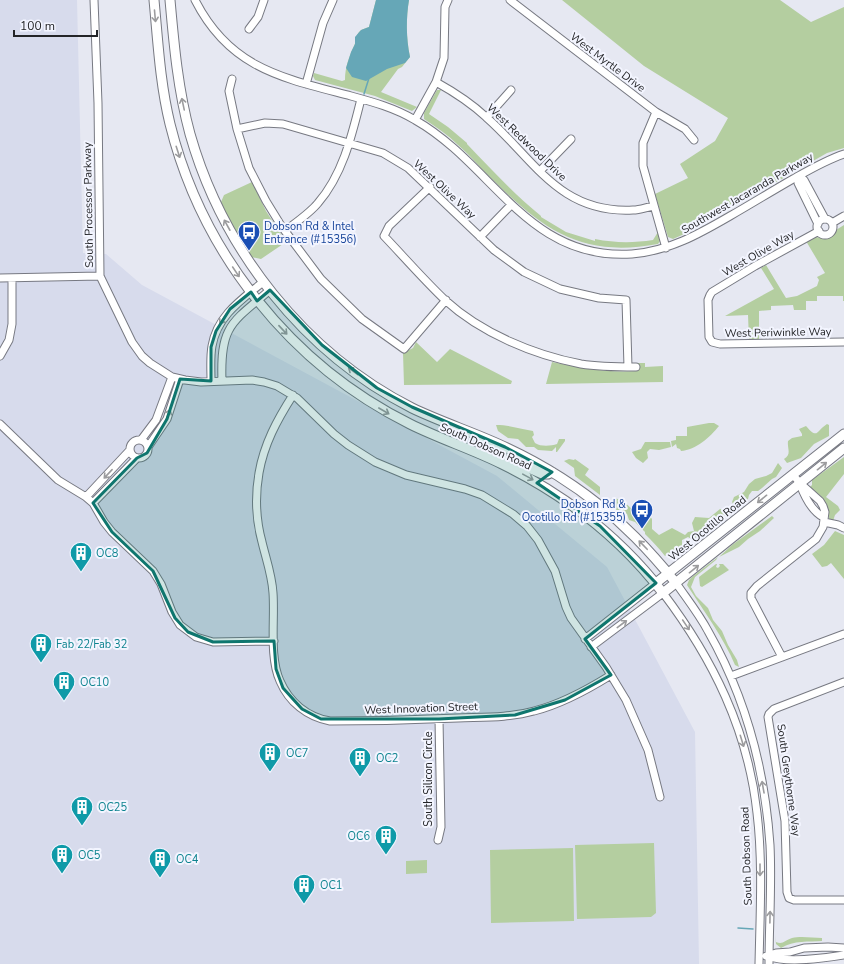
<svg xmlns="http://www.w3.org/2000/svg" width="844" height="964" font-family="'Nunito Sans',sans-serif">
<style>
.built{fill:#d7dbec}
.green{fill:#b4cea0}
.water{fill:#66a7b7}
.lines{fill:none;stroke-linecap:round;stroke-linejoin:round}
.stream{stroke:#66a7b7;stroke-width:1.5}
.minor-casing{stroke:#777982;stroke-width:9}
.major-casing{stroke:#777982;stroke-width:11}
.minor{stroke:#fff;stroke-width:7}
.major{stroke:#fff;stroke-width:9}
.oneway{stroke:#9c9c9e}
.marked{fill:#0f766e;fill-opacity:0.2;stroke:#0f766e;stroke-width:3;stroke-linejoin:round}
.labels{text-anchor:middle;stroke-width:4;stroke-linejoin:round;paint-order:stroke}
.street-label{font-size:11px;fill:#232427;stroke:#f3f5ff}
.transit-label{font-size:11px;fill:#164399;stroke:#f3f5ff;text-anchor:start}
.culture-label{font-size:11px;fill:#0d838f;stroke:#f3f5ff;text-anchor:start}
</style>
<rect width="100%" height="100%" fill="#e6e8f2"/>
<path class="built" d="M0,0H77L83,253L106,254L142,285L497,476L607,567L695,732L699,964H0Z"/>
<path class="green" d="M376,0H409C406,18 406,38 410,57L402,67L398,69L381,92L417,107L412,111L375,96L315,80L313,76L314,73L342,81L345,80C345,67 349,57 354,46C357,40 355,36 360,31C362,29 366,28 369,27Z
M562,0H780L811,22L844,7V148L827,153L691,231L673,239L668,237L655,194L688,178L680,164L715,141L728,118L644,66Z
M437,90H441L429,114L448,127L467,143V144C491,169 514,194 541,216V217L566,232L595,241V239C615,243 633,243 653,240L658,232L660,241L658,244C583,258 544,231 493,180C481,169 471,156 458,145C448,135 436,127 424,119V113Z
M252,182L266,211L286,242L261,259L251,257L232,226L221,202L224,195Z
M844,225V301H843V296H817V301H806V310H794L793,305L771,306V310L759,311V340H749L748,315L725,316L774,289L761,268L766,265L786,298L797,296L817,286L819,280L817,277L825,273L806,241L814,237L827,238L833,235L836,230Z
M416,342L437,362L450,349L512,381L511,384L404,385L403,353L413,348Z
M552,362C580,368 608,373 637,371V363H645V367L663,366V382L546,384Z
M709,423H714L719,426C710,437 696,450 681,451L680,449L677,448L676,444L672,447L671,441L676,440V436H687V427Z
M827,424L829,425V436L814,444L801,458L787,463L784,459C792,454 787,449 788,441L792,438L802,436V434L799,429L806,426C818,440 816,431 827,424Z
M496,425C510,425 520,429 533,431L534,435L532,437L535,443C541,447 551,446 557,444L559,439H565V441L557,452H556V447L552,451L538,450L534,447H526L518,439L508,438L498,431Z
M645,442H670L671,447L659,450L650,449L647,452L648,458L643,463L636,458L632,452L641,449Z
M844,457V474L826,497L838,506L840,510L835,515L833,521L829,519L828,508L823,498L810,487L812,485V480Z
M569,459L574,460L575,459L589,469L585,475L600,487V495L575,476L574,468L564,461Z
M778,463L782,468L776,477L772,479L762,488L758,491H752L749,495L748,499L736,509L732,502L734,497L744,492L749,484L755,479L766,476L772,473Z
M614,498L622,500L633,510L640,508L645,510L652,519V529L659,535L672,528L685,535L688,532L694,531L692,523L695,517L709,518L720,509L726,510L729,513L708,527H706L702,529V532L693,540L688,537L682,540V549L676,552L673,556H665C659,548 652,541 645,534V532L635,522L629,520L627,514L623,513L621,514L610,504Z
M772,516L774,518L760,531L748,539L739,547L719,557L732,545Z
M835,531L844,535V579L831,563L827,566L822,567L812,554L824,545Z
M718,557L716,560L695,577L691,587L696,596L708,608L713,620L722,631L728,645L737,660L739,667L735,665C724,638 703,610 687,585L689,580L692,577Z
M716,564H717L716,567L718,568L720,566L719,564H723L729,570L702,587L700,586L699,577Z
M654,843L656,913L651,917L577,919L575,845Z
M573,848L574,921L491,923L490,850Z
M427,860V873L406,874V861Z
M775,934L776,942C783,945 785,940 792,938C801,936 813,938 822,938V941C809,942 794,940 781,948L776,944Z"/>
<path class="water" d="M376,0H409C406,18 406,38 410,57L405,63L387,69L366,81L352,77L346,68L351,52L355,44V37L361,30L369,27Z"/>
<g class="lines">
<path class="stream" d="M364,94L369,78
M738,928L753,929"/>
<g class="minor-casing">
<path id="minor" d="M94,0L98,103L100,276L132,342L142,356L150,363L172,377L185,380L201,382L252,380L264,382L277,386L297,398L334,434L348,445L375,462L406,475L465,489L482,495L513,514L527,526L538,540L555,571L566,607L571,618L606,667L626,700L648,750L660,797
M195,0C230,69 283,78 351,96C373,102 395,108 415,120C493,164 527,261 632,254C669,251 699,234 730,216C751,204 772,191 793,179C809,170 826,160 844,154
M510,0L656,112L685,129L694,140
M249,29L258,17L264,0
M232,79L229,91L237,129L249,168L266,201L282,227L321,279L362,319L404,349L446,300
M436,82C454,92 471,103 486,117C534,159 559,214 633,210C640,210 647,207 654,206
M306,84L323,23L333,0
M656,112L643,143V166L666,248
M487,117L511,90
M415,120L436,82L444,58L445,7L448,0
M237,129L265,123L283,124L383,153L408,168L494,250L524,272L560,289L599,298L626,300L628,367
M540,171L571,139
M799,176L798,183L818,224
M799,176L804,180L825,219
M430,187L389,226L384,236C404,257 424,280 445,300C481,333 534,355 581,364C599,367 618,367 636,367
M817 227a8 8 0 1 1 16 0a8 8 0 1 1-16 0Z
M832,223L844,216
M285,231C295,223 310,213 318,203C343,174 352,135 361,99
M819,231L755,266L712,292L710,295L708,300L709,337L712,342L720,344L844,342
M480,237L511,205
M0,278L100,276
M0,356L9,340L12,324V278
M211,381C211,369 210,357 212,346C217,316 241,300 263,282
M222,381C220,326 231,323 270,290
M293,395C277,420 264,444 259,473C255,496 256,520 262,542C266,559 272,575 273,593C275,619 269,657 280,681C289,702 307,717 330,721C373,721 415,720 458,718C483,717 509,718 534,711C562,704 587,690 611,675
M0,424L58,480L86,497L93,503L104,522L112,532L153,571L161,584L172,612L180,625L196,637L213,642L274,641
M130 449a9 9 0 1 1 18 0a9 9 0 1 1-18 0Z
M141,440L156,420L172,377
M148,447L167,419L180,379
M800,484C804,495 812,511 823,517
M86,497L129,451
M93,503L137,458
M824,522L838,525L844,528
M676,583C687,599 699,614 708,631C745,696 765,770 770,845C772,885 769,925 769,964
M585,639L656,583
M591,647L663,593C713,659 748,730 757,813C763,863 760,914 759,964
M782,657L751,598V593L757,586L816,539L823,527L825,512L823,506L820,501L800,483L793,475
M731,676L844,634
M844,682L774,709L769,714L768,717L785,821L787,892L789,898L794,900H844
M438,840L441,827L439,719
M766,956L776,953L790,952L804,948L828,947L844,948
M769,956C786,964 825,958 844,955"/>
</g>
<g class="major-casing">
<path id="major" d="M154,0C158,42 160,83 170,124C202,253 291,365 410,424C440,439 472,449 502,464C565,495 620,537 663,593L844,448
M170,0C174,45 178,90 190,134C223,250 304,353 412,408C443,423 476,433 507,448C554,470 598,500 635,537C649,551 663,567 676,583
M497,458L515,462L542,474H548L552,472
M656,583L844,434"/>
</g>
<use href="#minor" class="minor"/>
<use href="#major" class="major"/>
</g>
<defs><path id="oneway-shaft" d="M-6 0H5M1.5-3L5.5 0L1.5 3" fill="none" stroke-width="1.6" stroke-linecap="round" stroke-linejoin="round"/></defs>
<g class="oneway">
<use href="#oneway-shaft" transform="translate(155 16) rotate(85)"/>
<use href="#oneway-shaft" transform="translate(183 104) rotate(-102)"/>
<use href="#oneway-shaft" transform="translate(178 152) rotate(72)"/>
<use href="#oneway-shaft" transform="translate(227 225) rotate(-119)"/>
<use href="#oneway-shaft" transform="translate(236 272) rotate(56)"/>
<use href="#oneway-shaft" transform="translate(223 319) rotate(123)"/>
<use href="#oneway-shaft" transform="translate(283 330) rotate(47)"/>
<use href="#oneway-shaft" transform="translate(353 371) rotate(-143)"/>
<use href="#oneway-shaft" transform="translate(384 411) rotate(30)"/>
<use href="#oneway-shaft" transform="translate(168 415) rotate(-68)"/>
<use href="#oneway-shaft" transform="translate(822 466) rotate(-39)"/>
<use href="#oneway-shaft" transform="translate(108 474) rotate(133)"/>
<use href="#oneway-shaft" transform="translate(528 477) rotate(29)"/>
<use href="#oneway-shaft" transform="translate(762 499) rotate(141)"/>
<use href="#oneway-shaft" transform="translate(643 545) rotate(-134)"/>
<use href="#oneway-shaft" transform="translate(694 569) rotate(-39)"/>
<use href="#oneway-shaft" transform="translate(622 624) rotate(-37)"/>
<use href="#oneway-shaft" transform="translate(686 625) rotate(56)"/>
<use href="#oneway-shaft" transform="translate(742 741) rotate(73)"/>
<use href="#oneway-shaft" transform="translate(763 787) rotate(-100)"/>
<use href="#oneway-shaft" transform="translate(760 870) rotate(90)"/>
<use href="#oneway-shaft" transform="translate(770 917) rotate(-89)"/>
</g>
<path class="marked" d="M270,290L322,345L377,388L412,407L505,447L552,472L537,483L600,526L656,583L585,639L611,675L565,700L515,715L439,719H321L302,709L283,688L276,669L274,641L213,642L188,632L175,618L153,571L112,532L93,503L137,458L147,453L167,419L180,379L211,381V347L216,331L230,309L251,292L257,301Z"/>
<defs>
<g id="bus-pin" transform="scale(1.15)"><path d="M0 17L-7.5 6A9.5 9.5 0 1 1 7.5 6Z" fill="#1a4fb4" stroke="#f3f5ff"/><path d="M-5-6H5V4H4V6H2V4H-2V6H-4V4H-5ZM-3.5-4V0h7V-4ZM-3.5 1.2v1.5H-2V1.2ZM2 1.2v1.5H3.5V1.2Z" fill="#fff"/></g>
<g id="building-pin" transform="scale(1.15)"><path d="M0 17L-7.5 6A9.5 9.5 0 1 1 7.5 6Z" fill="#0f9aa8" stroke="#f3f5ff"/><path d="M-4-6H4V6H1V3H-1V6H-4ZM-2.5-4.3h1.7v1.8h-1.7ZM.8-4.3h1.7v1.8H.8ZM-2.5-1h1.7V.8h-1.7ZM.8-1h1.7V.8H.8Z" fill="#fff"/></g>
</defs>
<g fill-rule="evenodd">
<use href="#bus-pin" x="249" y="232"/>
<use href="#bus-pin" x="642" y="510"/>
<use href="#building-pin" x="81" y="553"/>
<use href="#building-pin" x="41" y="644"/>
<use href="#building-pin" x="64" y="682"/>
<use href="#building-pin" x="270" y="753"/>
<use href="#building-pin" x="360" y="758"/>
<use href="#building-pin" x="82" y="807"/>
<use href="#building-pin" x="386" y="836"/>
<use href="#building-pin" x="62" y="855"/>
<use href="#building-pin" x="160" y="859"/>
<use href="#building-pin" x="304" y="885"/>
</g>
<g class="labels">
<g class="street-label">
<text transform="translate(608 62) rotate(37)" y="4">West Myrtle Drive</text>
<text transform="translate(527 142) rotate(44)" y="4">West Redwood Drive</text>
<text transform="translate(445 189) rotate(43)" y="4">West Olive Way</text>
<text transform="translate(747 193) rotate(-30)" y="4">Southwest Jacaranda Parkway</text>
<text transform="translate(88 205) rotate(-91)" y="4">South Processor Parkway</text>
<text transform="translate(758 253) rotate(-30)" y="4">West Olive Way</text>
<text transform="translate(778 332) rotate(-1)" y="4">West Periwinkle Way</text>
<text transform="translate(486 446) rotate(24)" y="4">South Dobson Road</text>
<text transform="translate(707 528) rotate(-39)" y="4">West Ocotillo Road</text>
<text transform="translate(421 708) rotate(-2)" y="4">West Innovation Street</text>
<text transform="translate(428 779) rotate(-90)" y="4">South Silicon Circle</text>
<text transform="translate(789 780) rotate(82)" y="4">South Greythorne Way</text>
<text transform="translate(746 856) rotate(-92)" y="4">South Dobson Road</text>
</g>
<g class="transit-label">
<text x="264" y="230">Dobson Rd &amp; Intel<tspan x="264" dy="13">Entrance (#15356)</tspan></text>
<text x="626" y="508" text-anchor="end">Dobson Rd &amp;<tspan x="626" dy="13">Ocotillo Rd (#15355)</tspan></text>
</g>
<g class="culture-label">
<text x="96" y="557">OC8</text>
<text x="56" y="648">Fab 22/Fab 32</text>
<text x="80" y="686">OC10</text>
<text x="286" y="757">OC7</text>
<text x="376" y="762">OC2</text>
<text x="98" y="811">OC25</text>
<text x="370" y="840" text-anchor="end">OC6</text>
<text x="78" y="859">OC5</text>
<text x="176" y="863">OC4</text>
<text x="320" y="889">OC1</text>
</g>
</g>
<path d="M14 30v6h83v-6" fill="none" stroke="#232427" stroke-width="2"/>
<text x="20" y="30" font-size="12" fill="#232427" stroke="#f3f5ff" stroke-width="3" paint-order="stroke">100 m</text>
</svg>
